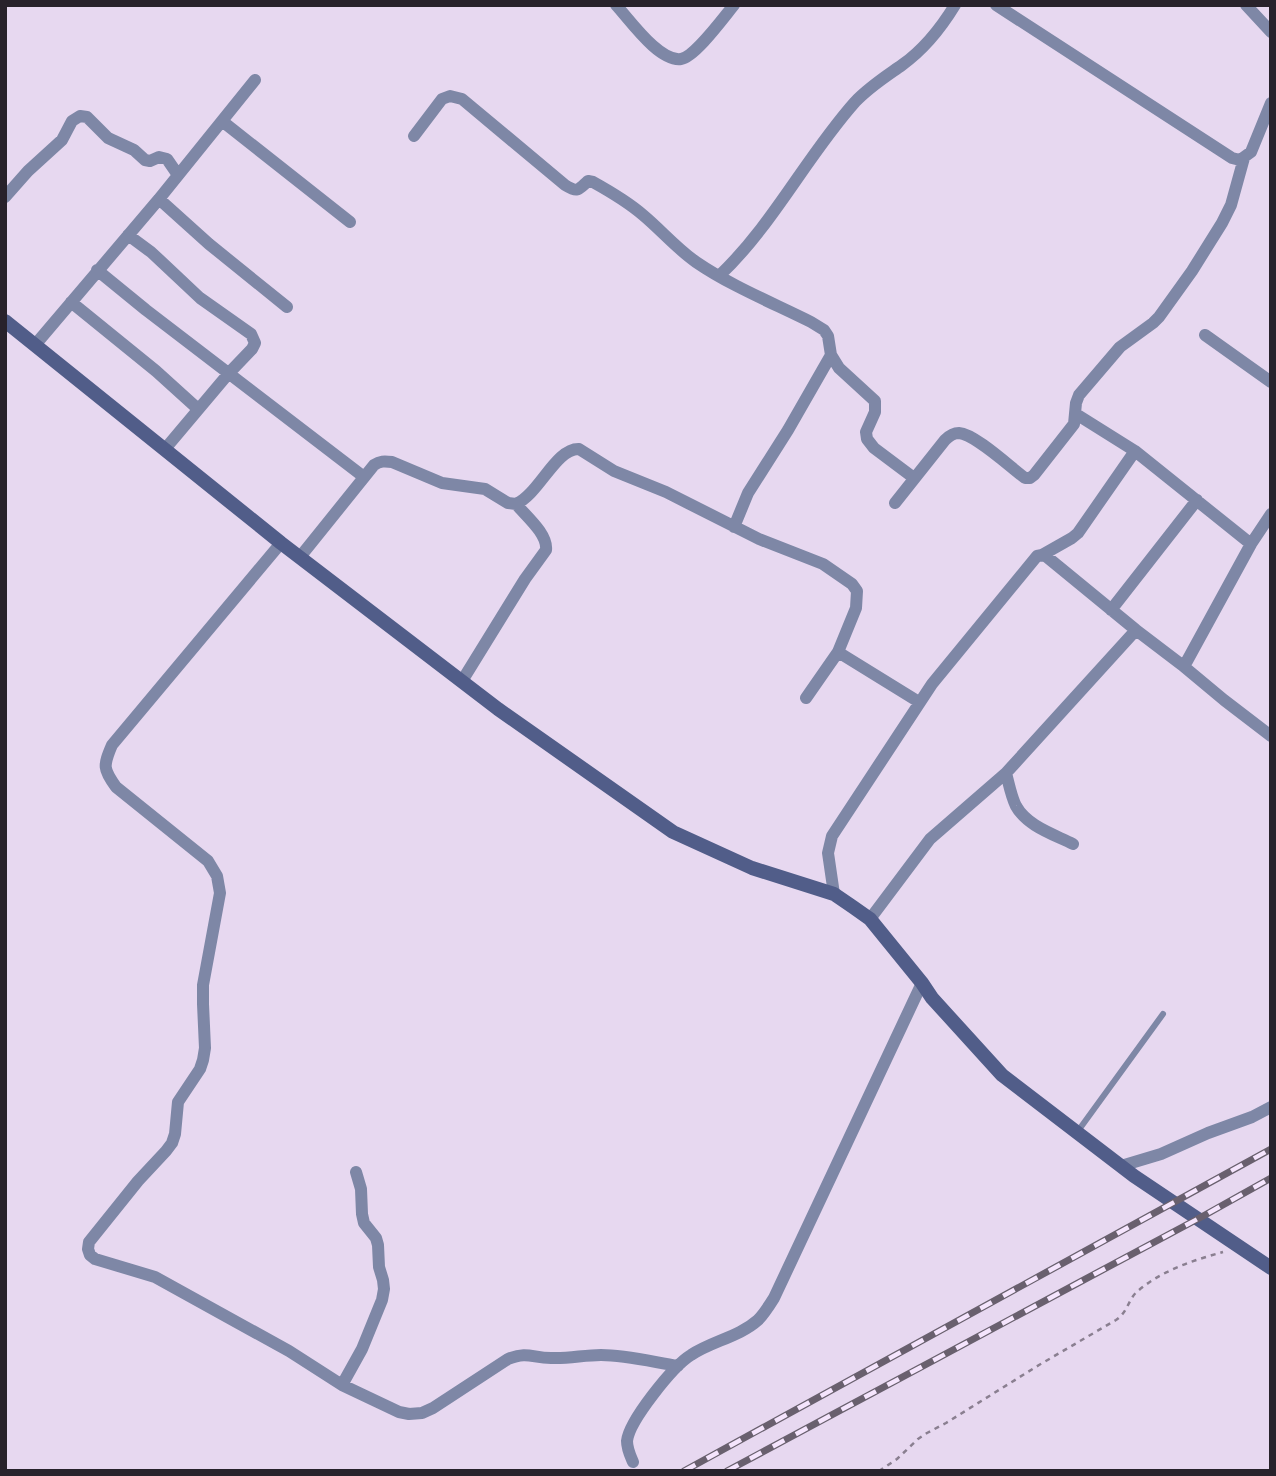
<svg xmlns="http://www.w3.org/2000/svg" width="1276" height="1476" font-family="'Exo 2',sans-serif">
<style>
.lines{fill:none;stroke-linecap:round;stroke-linejoin:round}
.path{stroke:#8a7f90;stroke-width:2.5;stroke-dasharray:5 5;stroke-linecap:butt}
.lane{stroke:#7e87a6;stroke-width:6}
.street{stroke:#7e87a6;stroke-width:12}
.secondary{stroke:#515d89;stroke-width:14}
.rail-casing{stroke:#69606e;stroke-width:7}
.rail{stroke:#f5e5fd;stroke-width:4.5;stroke-dasharray:13;stroke-linecap:butt}
</style>
<rect width="100%" height="100%" fill="#e7d8f0"/>
<g class="lines">
<path class="path" d="M879,1471L897,1459L918,1439L927,1433L946,1423L1039,1365L1116,1320C1129,1311 1128,1298 1139,1290C1163,1270 1194,1260 1223,1252"/>
<path class="lane" d="M1078,1131L1163,1014"/>
<path class="street" d="M616,5C630,20 659,62 681,59C695,57 724,17 734,5
M996,5L1232,158L1240,160L1251,152L1271,103
M1246,5L1271,32
M222,121L350,222
M414,136L442,99L450,96L462,99L565,185C578,193 578,190 588,181L593,182C611,192 628,202 643,215C661,230 676,248 696,262C731,286 773,303 811,322L824,330L828,336L831,355L839,368L875,401V412L866,432L867,439L874,448L914,478
M5,197L28,171L62,140L72,121L80,116L87,117L108,138L134,150L145,160L150,161L159,157L167,159L178,175
M159,199L209,244L287,307
M128,235L151,252L200,298L251,334L255,343L252,349L229,373L165,449
M97,270L146,310L364,477
M719,276C773,225 806,157 855,102C869,87 885,77 902,65C923,50 941,28 955,5
M71,302L156,371L198,409
M1205,335L1271,382
M35,345L159,199L255,80
M1076,414L1135,451L1251,544
M895,503L945,440C949,436 953,433 959,433C975,434 1010,467 1025,478H1030L1034,475L1074,424L1076,403L1079,395L1120,347L1153,323L1159,317L1192,271L1222,223L1231,205L1244,158
M734,527L748,493L788,430L831,355
M281,543L112,745C103,766 103,769 116,787L208,861L217,876L220,893L203,985V1004L205,1048L203,1060L200,1069L178,1102L175,1134L172,1143L166,1151L138,1181L89,1242L88,1249L90,1255L95,1259L155,1277L289,1351L342,1385L399,1412L409,1414L422,1413L433,1408L508,1359C528,1351 532,1358 551,1358C568,1359 584,1355 601,1355C626,1355 653,1362 678,1366
M1042,555L1072,538L1078,533L1135,451
M300,557L374,465C380,461 384,461 392,462L442,483L485,489L508,503L516,504C539,494 556,448 579,449L614,471L666,492L759,539L823,564L852,584L857,591L856,608L838,652L806,698
M1111,610L1197,500
M838,652L919,702
M1182,665L1224,700L1271,736
M462,681L525,579L546,550C548,534 526,516 516,504
M1006,773C1009,784 1011,796 1016,806C1027,826 1053,834 1073,844
M834,894L828,853L832,836L932,684L1037,556L1042,555L1047,557L1136,630L1182,665L1187,661L1251,544L1271,514
M870,919L930,839L1006,773L1136,630
M1121,1166L1161,1154L1208,1133L1252,1117L1271,1107
M342,1385L362,1349L382,1300L384,1289L383,1280L379,1267L378,1245L376,1238L364,1223L362,1214L361,1189L356,1172
M633,1462C630,1455 627,1449 627,1441C629,1421 673,1366 691,1355C712,1341 739,1337 758,1320C764,1314 769,1306 774,1298L922,983"/>
<path class="secondary" d="M5,321L281,543L498,709L673,832L752,868L834,894L853,907L870,919L922,983L932,998L1002,1075L1134,1176L1271,1268"/>
<g class="rail-casing">
<path id="rail" d="M684,1471L1271,1149
M727,1471L1205,1215L1271,1178"/>
</g>
<use href="#rail" class="rail"/>
</g>
<rect width="1276" height="1476" fill="none" stroke="#28222b" stroke-width="14"/>
</svg>
